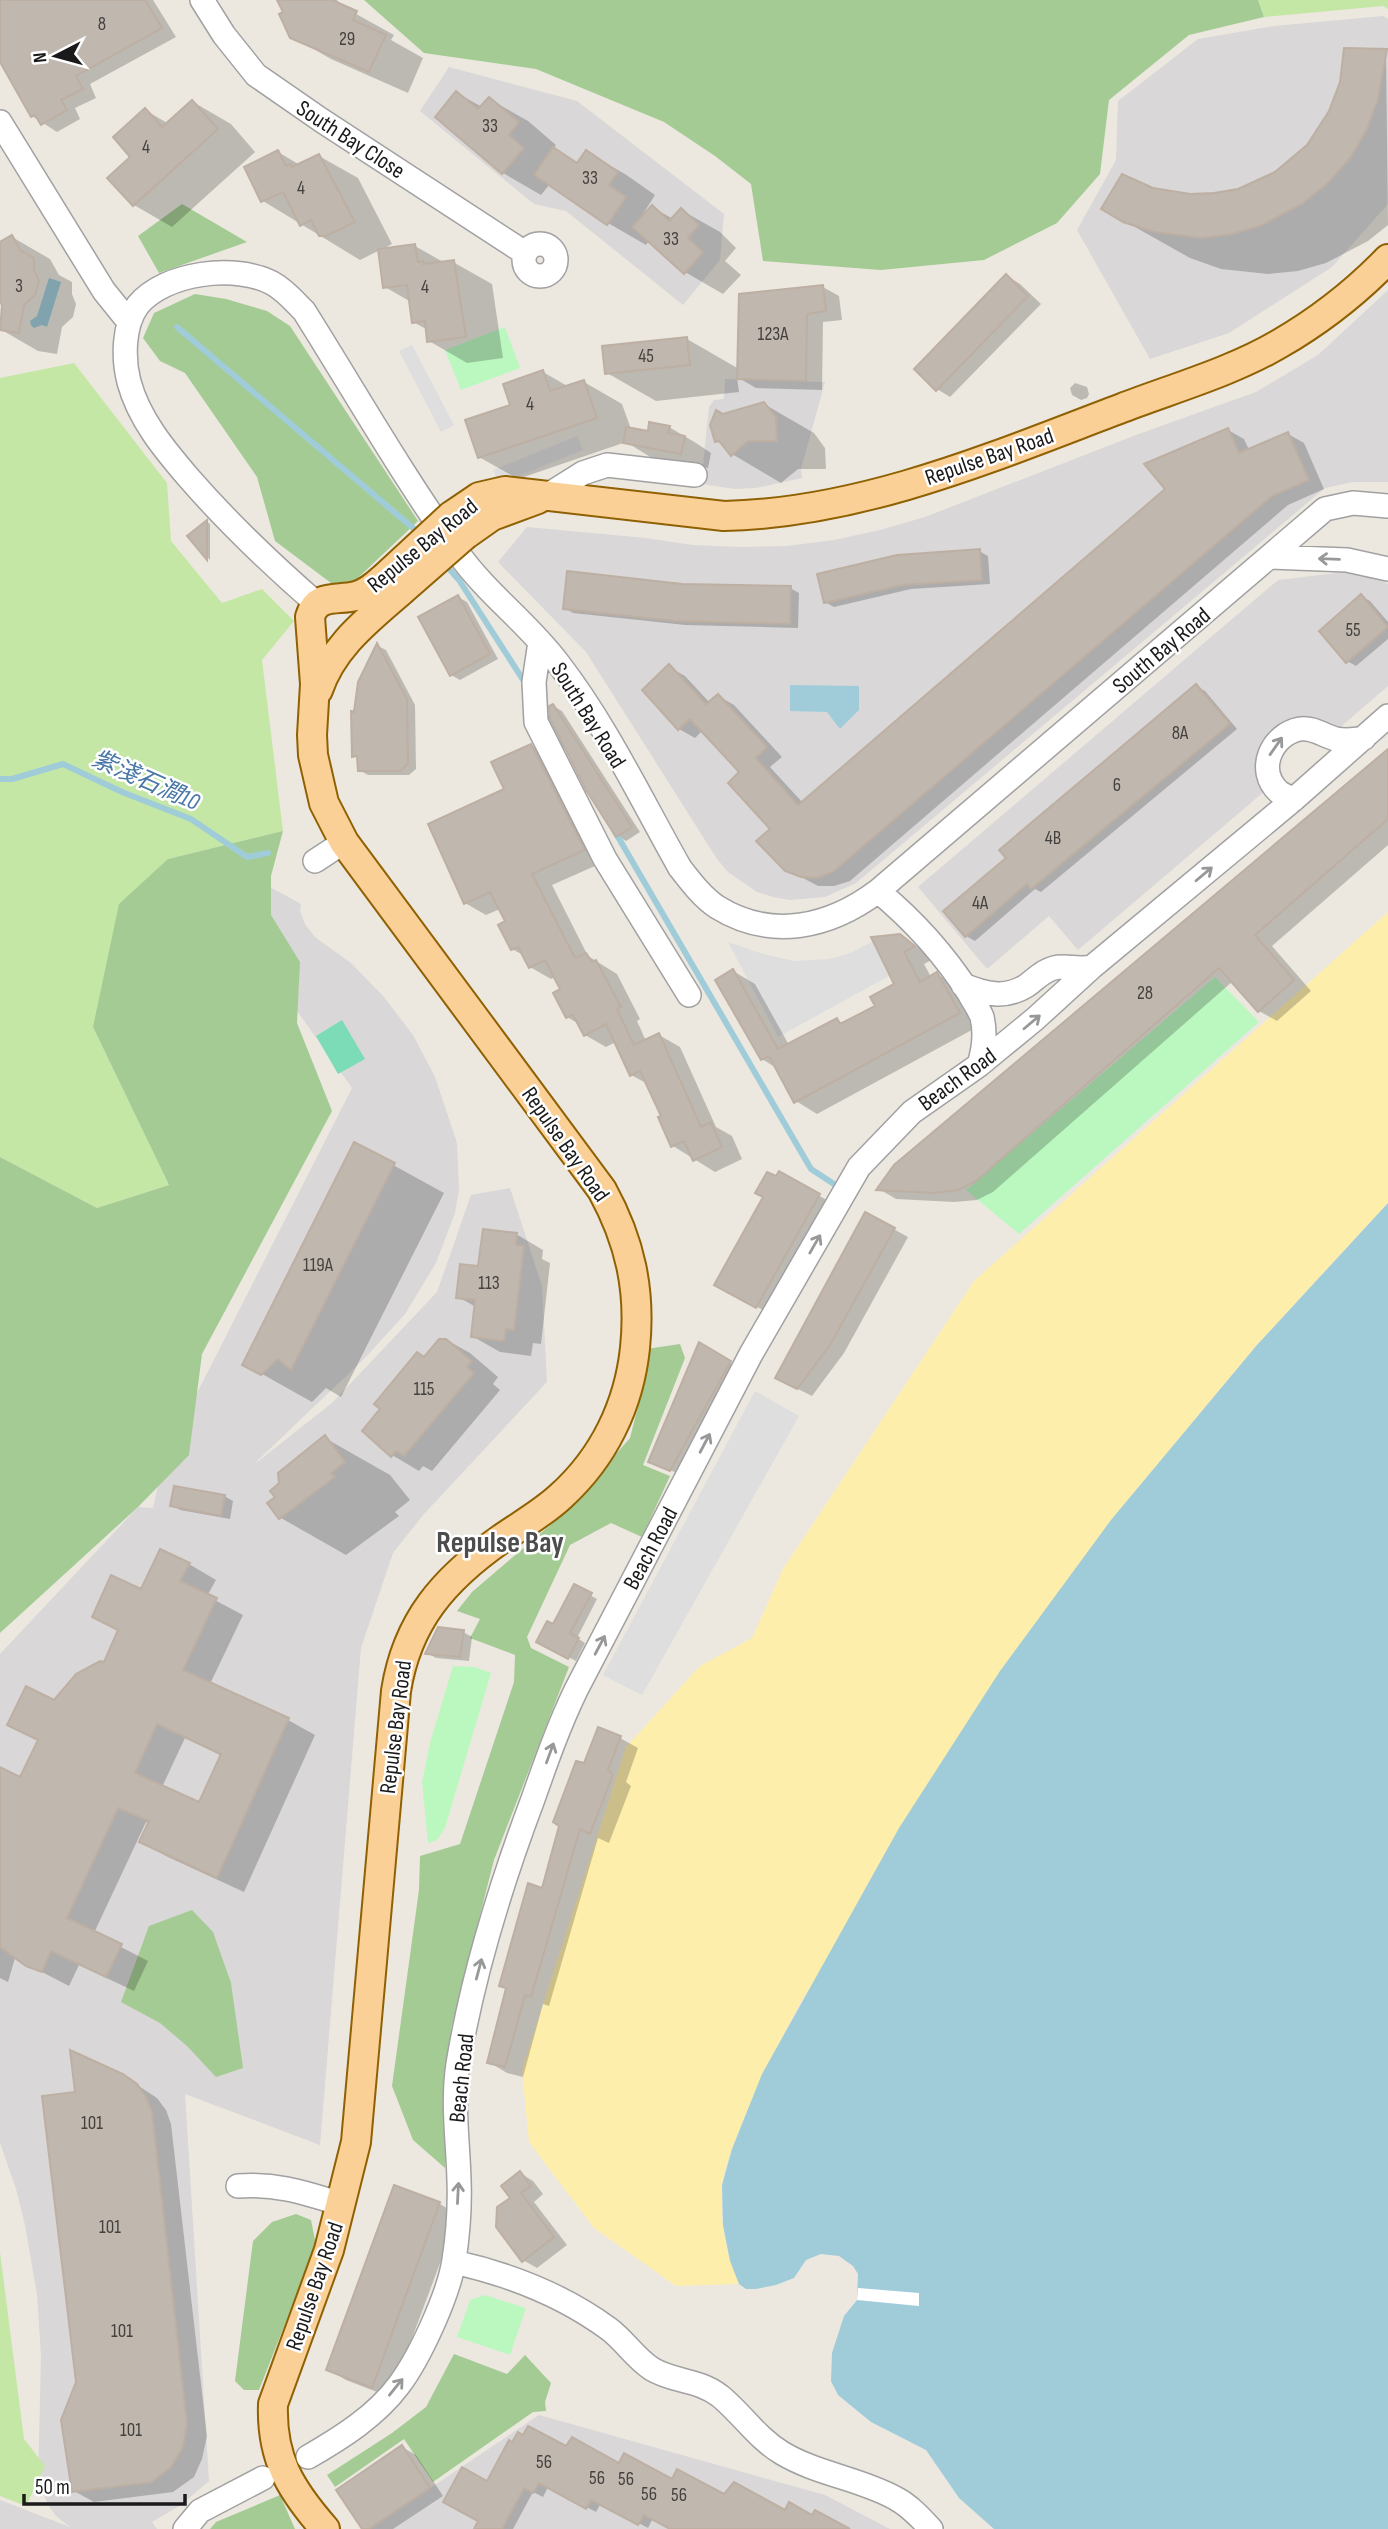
<svg xmlns="http://www.w3.org/2000/svg" width="1388" height="2529" font-family="'Sofia Sans Condensed','Noto Sans TC',sans-serif">
<style>
.residential{fill:#d9d7d7}
.grass{fill:#c5e7a5}
.forest{fill:#a4cb94}
.sand{fill:#feeeac}
.park{fill:#bbf8c0}
.pitch{fill:#7ddcb8}
.parking{fill:#dedede}
.water{fill:#a0ccda}
.pier{fill:#fff}
.shadow{fill:#0003;fill-rule:evenodd}
.lines{fill:none;stroke-linecap:round;stroke-linejoin:round}
.stream{stroke:#a0ccda;stroke-width:6}
.building{fill:#c0b7af;stroke:#bdafa2;stroke-width:2;fill-rule:evenodd}
.minor-casing{stroke:#a1a1a1;stroke-width:26}
.major-casing{stroke:#8f6102;stroke-width:32}
.minor{stroke:#fff;stroke-width:23}
.major{stroke:#fad097;stroke-width:28}
.major-bridge-casing{stroke:#8f6102;stroke-width:32;stroke-linecap:butt}
.major-bridge{stroke:#fad097;stroke-width:28}
.oneway{stroke:#989898}
.labels{text-anchor:middle;stroke-width:5;stroke-linejoin:round;paint-order:stroke}
.number-label{font-size:19px;fill:#44413f}
.street-label{font-size:23px;fill:#1a1a1a;stroke:#fff}
.water-label{font-size:24px;font-style:italic;fill:#4978a8;stroke:#fff}
.district-label{font-size:30px;font-weight:bold;fill:#4d4d4d;stroke:#fff}
</style>
<rect width="100%" height="100%" fill="#ece8e0"/>
<path class="residential" d="M1383,16L1388,19V204L1332,267L1229,333L1150,359L1077,230L1116,160L1118,101L1198,39L1274,26Z
M449,67L577,101L724,214L720,260L683,305L566,211L534,204L420,111Z
M1388,290V482H1353L1325,488L856,883L825,897L790,900L773,897L757,892L728,872L717,859L586,652L498,562L527,527L646,538L693,545L740,547L787,546L834,540L880,530L925,517L1136,435L1256,392L1318,355Z
M725,379L825,382L801,469L802,478L756,488L735,489L701,484L709,407L714,400L724,399Z
M1345,572L1378,579L1388,584V686L1337,730L1303,718L1282,724L1266,738L1258,758L1266,790L1078,950L1049,916L987,969L918,887L1278,580Z
M270,887L301,904L300,911L305,924L315,937L351,963L384,997L413,1035L435,1077L457,1143L459,1190L455,1213L436,1263L405,1314L365,1358L252,1466L332,1403L437,1292L471,1195L510,1188L542,1286L547,1382L424,1514L393,1553L361,1648L320,2145L185,2094L209,2481L181,2505L152,2522L157,2529H0V2500L70,2527L56,2516L48,2505L38,2481L41,2356L37,2295L25,2225L16,2189L0,2143V1654L138,1507L153,1508L164,1458L352,1088L232,920Z
M539,2415L825,2495L890,2529H369Z"/>
<path class="grass" d="M1258,0H1388V9L1383,6L1264,17Z
M74,363L167,483L171,541L222,603L262,589L294,621L262,660L283,831L168,859L93,1027L169,1185L97,1208L0,1157V378Z
M0,2252L24,2439L45,2466L26,2506L0,2496Z"/>
<path class="forest" d="M364,0H1258L1264,17L1189,35L1109,100L1100,174L1057,223L984,260L881,270L763,261L751,184L715,156L664,122L536,69L424,53Z
M182,204L247,242L159,273L138,236Z
M195,294L226,299L267,311L290,326L418,521L343,592L275,541L257,477L185,373L160,361L143,338L154,313Z
M283,831L271,876V915L300,962L297,1023L332,1111L202,1354L189,1455L138,1507L0,1633V1157L97,1208L169,1185L93,1027L119,904L168,859Z
M680,1344L685,1358L643,1465L670,1476L642,1537L611,1523L570,1545L527,1637L531,1648L569,1667L494,1860L451,2029L445,2168L413,2140L392,2086L419,1890L420,1856L460,1844L514,1682L515,1655L470,1638L480,1619L457,1611L472,1592L562,1515L630,1438L647,1371L646,1349Z
M192,1910L213,1932L231,1983L243,2068L216,2077L187,2046L160,2023L121,2002L149,1926Z
M296,2214L311,2220L316,2245L259,2390H244L235,2381L253,2241L272,2222Z
M454,2354L507,2374L525,2355L551,2383L545,2402L546,2411L533,2412L433,2482L404,2439L335,2487L327,2475L392,2433L426,2407Z
M280,2495L295,2529H210L216,2522Z"/>
<path class="sand" d="M1388,912V1203L1257,1345L1111,1520L801,2002C779,2042 759,2081 742,2123C735,2142 725,2163 722,2184C718,2217 726,2253 739,2284L676,2286L594,2228L529,2142L522,2070L626,1747L700,1666L752,1638L783,1569L974,1281Z"/>
<path class="park" d="M505,327L520,368L461,390L445,350Z
M1215,977L1259,1022L1019,1234L966,1190Z
M453,1666L475,1667L491,1673L445,1828L437,1840L428,1843L422,1782L430,1743Z
M485,2295L526,2308L510,2355L457,2337L470,2300Z"/>
<path class="pitch" d="M342,1020L365,1059L338,1074L316,1036Z"/>
<path class="parking" d="M412,345L454,425L441,432L399,351Z
M577,436L583,450L499,484L493,470Z
M873,941L889,976L778,1037L728,942L763,954L795,961L829,959L851,953Z
M755,1391L799,1416L642,1695L603,1675Z"/>
<path class="water" d="M49,278L61,282L47,327L42,325L34,328L31,325L30,321L37,316Z
M790,685L859,686V710L840,729L827,712L790,711Z
M1388,1203V2529H994L959,2498L926,2450L871,2422L838,2395L831,2381L832,2353L844,2316L857,2300L858,2274L853,2266L839,2256L821,2254L806,2260L794,2278L776,2285L756,2289H746L739,2284L730,2261L723,2225L722,2185L732,2149L762,2074L899,1828L1000,1671L1111,1520L1257,1345Z"/>
<path class="pier" d="M858,2288L919,2293V2306L857,2300Z"/>
<path class="shadow" d="M0,0H153L176,37L90,84L96,98L75,108L80,119L57,132L32,116L0,58Z
M279,0H337L340,5L394,35L391,40L423,58L408,93L331,59L291,36Z
M1386,51L1388,225L1368,241L1326,263L1298,271L1268,274L1221,269L1190,258L1103,209L1140,185L1172,194L1214,195L1238,190L1276,174L1308,146Z
M457,93L482,107L489,99L528,121L556,145L553,149L578,164L586,152L625,174L655,195L643,214L645,215L652,207L673,219L681,210L720,232L736,248L725,261L741,275L723,294L685,272L649,241L646,245L608,223L550,184L541,195L503,173L437,116Z
M193,102L231,124L255,152L172,227L134,205L133,157L145,110L169,124Z
M278,152L300,165L319,156L358,178L392,244L381,250L415,246L445,263L453,262L492,284L503,358L467,363L429,341L428,330L413,322L411,302L385,287L380,250L360,260L263,201Z
M12,237L50,259L59,275L72,282V294L76,304L73,317L62,327L57,354L38,351L0,329L4,305L0,299V244Z
M1007,276L1020,284L1041,304L950,397L937,389Z
M823,287L839,296L842,320L823,322L822,390L756,388L737,377L739,392L656,401L607,373L687,339L739,369Z
M543,372L569,387L584,382L622,404L631,429L649,433L669,427L696,443L711,453L708,468L652,458L626,442L518,479L479,457L512,406Z
M1075,383L1087,387L1089,394L1087,398L1081,400L1072,395L1070,388Z
M764,404L814,433L825,448L826,469H798L781,483L732,454L724,445L716,441L723,415Z
M1228,430L1244,439L1249,450L1288,434L1304,443L1324,489L1288,505L850,881L834,886H818L786,869L772,829L742,773L703,730L695,738L679,729L669,667L685,676L710,703L718,696L734,705L782,757L770,767L803,803L1168,489Z
M207,522L210,524V560L190,536Z
M979,551L988,556L990,584L911,589L834,607L825,602Z
M682,586L790,588L799,593L798,628L685,625L573,613L565,608Z
M1361,596L1370,601L1388,622V639L1356,666L1347,661Z
M458,597L467,602L498,659L460,680L451,675Z
M378,646L386,650L415,705L416,769L409,775H368L359,770V758L354,756L355,713Z
M1196,686L1205,691L1237,729L1041,892L1035,889L975,941L966,936L1008,858Z
M553,706L562,711L640,832L626,841L618,836Z
M531,746L552,758L604,862L552,885L588,956L617,974L640,1019L637,1021L646,1041L659,1035L680,1047L716,1127L732,1136L742,1159L715,1172L673,1146L663,1116L648,1084L631,1075L616,1042L606,1047L585,1035L579,1024L567,1017L562,990L555,977L551,979L530,967L525,956L512,949L507,922L500,909L486,915L465,903L506,790Z
M1388,751V845L1272,946L1311,991L1277,1021L1259,1011L1233,981L993,1192L977,1200L954,1202L896,1199L879,1189Z
M900,936L935,958L924,964L931,977L937,974L959,987L981,1025L817,1114L796,1101L778,1069L762,1059L733,971L755,984L789,1045L837,1020L844,1024L878,1006L897,985Z
M355,1144L444,1193L341,1397L326,1388L312,1402L244,1364Z
M780,1173L837,1206L775,1317L716,1284Z
M866,1214L908,1237L844,1353L812,1396L790,1385Z
M516,1234L543,1250L542,1259L550,1263L541,1344L533,1343L531,1356L500,1352L472,1336L476,1307L458,1297L480,1268Z
M443,1338L470,1353L498,1377L493,1384L500,1390L432,1471L423,1466L419,1471L392,1455L364,1431Z
M700,1345L744,1371L685,1477L651,1461Z
M325,1438L390,1475L410,1500L395,1512L399,1516L346,1555L281,1518L277,1497Z
M224,1496L233,1501L230,1519L180,1510L172,1505Z
M189,1564L216,1580L207,1596L243,1615L210,1684L288,1720L315,1735L244,1892L168,1857L141,1842L149,1824L146,1822L94,1933L148,1961L134,1991L79,1965L69,1986L15,1958L8,1982L0,1978V1769L21,1779L39,1741L10,1725L55,1702L105,1665L120,1631L94,1616ZM185,1738L222,1756L200,1804L162,1787Z
M575,1587L597,1599L577,1638L585,1643L576,1661L538,1641L554,1627Z
M463,1632L472,1637L469,1661L436,1658L427,1653Z
M620,1738L638,1748L626,1782L631,1786L609,1843L598,1838L549,2006L543,2004L523,2077L507,2073L489,2062L508,1989L501,1985L543,1890L585,1765Z
M122,2075L157,2098L166,2110L171,2124L207,2436L202,2459L194,2477L173,2492L94,2502L74,2491L78,2383Z
M520,2173L533,2181L543,2194L534,2202L567,2245L537,2268L523,2260L512,2198Z
M395,2187L440,2204L458,2215L390,2397L346,2380L328,2369Z
M402,2447L416,2455L443,2496L393,2529H364Z
M567,2449L724,2496L813,2517L847,2529H673L653,2518L648,2528L601,2503L596,2512L548,2487L543,2497L533,2492L513,2529H481L488,2483Z"/>
<g class="lines">
<path class="stream" d="M177,327L420,534
M443,562L459,580L527,686
M544,713L564,745
M0,779H12L63,764L122,792L191,819L247,857L268,853
M614,830L811,1169L837,1186"/>
</g>
<path class="building" d="M0,0H145L162,28L76,76L83,89L61,100L67,110L41,125L35,115L31,117L0,62Z
M277,0H332L357,11L353,20L386,35L369,72L290,38L279,14L283,12Z
M1344,48L1387,49L1378,99L1367,129L1351,157L1328,183L1302,204L1260,226L1232,234L1202,238L1154,232L1123,222L1101,209L1122,174L1153,188L1190,194L1214,193L1238,189L1275,172L1307,145L1329,111L1340,82Z
M456,91L478,109L489,97L519,122L509,135L524,148L502,174L435,117Z
M192,100L218,129L133,206L107,178L130,157L113,137L145,108L162,127Z
M553,147L577,163L586,150L618,172L609,185L626,197L607,225L534,175Z
M278,150L286,166L291,164L292,167L319,154L355,222L326,236H319L311,220L300,226L283,192L261,202L244,167Z
M652,205L669,221L681,208L699,225L688,238L703,252L684,274L632,227Z
M12,235L20,250L34,258V270L39,281L35,295L24,305L19,333L0,330L2,305L0,302V242Z
M415,244L418,262L423,261V264L454,260L466,337L427,342L425,321L412,323L407,285L383,288L378,249Z
M1006,274L1028,296L936,391L914,369Z
M823,285L826,311L807,314L806,381L737,379L739,294Z
M687,337L690,365L605,374L602,346Z
M543,370L550,391L584,380L597,418L478,458L465,420L510,405L503,384Z
M764,402L776,417L777,441H748L731,456L719,441L715,442L710,425L716,410L723,414Z
M649,422L670,426L668,433L685,436L681,454L623,443L626,427L648,431Z
M1228,428L1239,453L1288,432L1309,480L1272,496L833,872L817,878L801,877L785,871L756,841L770,829L728,783L739,772L690,719L678,730L642,690L669,664L706,704L718,694L767,747L756,758L798,805L1165,489L1144,464Z
M207,520V560L187,536Z
M980,549L982,580L902,585L824,603L817,574L897,555Z
M567,571L682,584L791,586L790,624L675,621L563,609Z
M1361,594L1388,627L1346,663L1319,631Z
M458,595L490,654L450,676L418,617Z
M377,643L407,699L408,764L400,771H358L357,756L352,757L351,711L354,712L358,682Z
M1196,684L1230,724L1031,889L1027,884L965,937L943,911L1006,858L999,850Z
M553,704L632,827L616,837L586,790L550,718L549,706Z
M531,744L585,850L532,874L575,958L586,953L592,962L596,960L621,1007L617,1009L634,1045L659,1033L701,1127L711,1122L722,1147L693,1161L684,1141L671,1147L658,1117L661,1116L640,1071L630,1076L606,1024L584,1036L573,1015L566,1018L553,993L560,989L545,960L529,968L518,947L511,950L498,925L505,921L490,892L464,904L428,824L504,789L491,762Z
M1388,749V819L1255,935L1294,980L1258,1012L1219,968L975,1182L958,1190L934,1193L876,1190L894,1165Z
M900,934L915,946L904,952L920,982L937,972L960,1013L794,1103L769,1056L761,1060L715,980L733,969L778,1049L837,1018L840,1024L875,1006L870,997L894,984L871,937Z
M354,1142L395,1163L291,1370L278,1359L261,1375L242,1365Z
M779,1171L820,1194L756,1308L714,1285L763,1197L755,1193L767,1172L776,1176Z
M865,1212L895,1228L830,1345L797,1389L775,1378Z
M483,1229L517,1233L516,1245L524,1246L514,1330L506,1329L504,1341L471,1337L475,1300L456,1298L460,1264L478,1266Z
M439,1339H446L472,1361L467,1367L474,1373L404,1456L396,1451L391,1457L362,1431L380,1409L374,1404L417,1352L424,1357Z
M699,1342L731,1361L670,1471L648,1462Z
M325,1435L345,1462L331,1473L335,1477L279,1519L267,1503L275,1497L270,1491L279,1483L278,1473Z
M174,1486L225,1495L221,1516L170,1506Z
M160,1549L190,1563L180,1581L217,1598L183,1670L289,1718L217,1878L139,1842L149,1821L118,1808L67,1918L122,1944L106,1977L51,1951L42,1972L26,1966L0,1947V1767L20,1777L38,1740L7,1725L26,1686L54,1700L76,1674L100,1661L104,1662L118,1630L92,1617L111,1575L141,1589ZM157,1724L221,1754L199,1802L135,1773Z
M574,1584L592,1593L570,1633L579,1638L568,1659L536,1642L547,1621L553,1624Z
M438,1627L464,1630L460,1657L425,1654Z
M598,1727L621,1736L608,1770L613,1774L590,1834L580,1829L531,1997L525,1995L505,2067L487,2063L506,1988L499,1986L528,1883L542,1888L559,1826L553,1822L576,1761L584,1763Z
M70,2050L123,2074L137,2084L146,2097L152,2111L187,2424L183,2447L171,2467L152,2482L72,2492L61,2420L76,2382L42,2096L75,2092Z
M520,2171L531,2186L521,2193L554,2237L522,2262L496,2227L497,2207L510,2198L501,2186Z
M394,2185L440,2202L372,2388L326,2370Z
M528,2426L566,2446L572,2437L619,2463L624,2453L672,2479L677,2469L724,2494L734,2482L785,2510L789,2502L812,2515L815,2510L850,2529H670L644,2515L638,2525L591,2500L586,2509L539,2483L533,2493L524,2488L502,2529H474L478,2521L443,2502L462,2467L487,2481L509,2440L512,2442L518,2432L523,2435Z
M402,2445L430,2488L369,2529H362L336,2490Z"/>
<g class="lines">
<g class="minor-casing">
<path id="minor" d="M202,0L224,35L256,75L321,120L525,253
M0,122L104,291L129,322
M524 260a16 16 0 1 1 32 0a16 16 0 1 1-32 0Z
M548,495L583,473L607,465L695,475
M1270,557L1347,560L1388,569
M317,604C271,564 228,523 188,477C164,449 139,419 129,382C123,359 123,325 138,305C165,272 236,264 272,283C285,290 294,301 304,311C355,392 402,475 458,553C486,593 528,623 558,663C606,725 641,799 680,868C691,882 702,897 717,907C772,941 830,927 878,891L1325,509L1353,503L1388,506
M540,642L534,682L536,722L605,859L689,995
M1293,800C1289,797 1283,795 1279,792C1255,770 1272,734 1300,729C1313,727 1324,736 1336,739C1346,741 1354,740 1364,738
M315,861L344,842
M878,891C913,920 944,954 969,993C973,1001 979,1009 982,1017C986,1034 984,1049 979,1065
M963,985C985,994 1005,999 1026,986C1035,980 1042,971 1054,968C1065,965 1078,970 1092,967
M238,2186C276,2183 305,2193 341,2204
M454,2262C508,2274 564,2296 609,2329C625,2341 635,2358 652,2369C673,2382 698,2379 720,2396C742,2414 757,2438 782,2453C817,2474 861,2479 895,2498C909,2505 921,2518 931,2529
M308,2457C341,2438 376,2416 399,2385C420,2357 449,2294 454,2260C458,2234 460,2206 459,2180C458,2141 452,2103 458,2064C473,1973 501,1884 533,1799C546,1762 559,1725 576,1690L751,1354L859,1167L912,1112L979,1065L1035,1019L1092,967L1293,800L1388,716
M185,2529L200,2511L263,2478"/>
</g>
<g class="major-casing">
<path id="major" d="M451,516L479,497L505,491L724,516C863,513 995,456 1122,408C1174,388 1231,372 1279,344C1319,321 1356,292 1388,259
M465,535L492,516L538,499
M318,690C333,646 368,620 401,591
M325,2529C290,2489 271,2458 273,2404L329,2250L356,2142L396,1691C407,1621 444,1579 501,1539C521,1525 543,1513 561,1496C604,1457 629,1405 635,1348C641,1290 630,1241 602,1190L344,842L324,803L313,755L312,735L315,684L310,617C317,593 337,601 356,596C367,593 375,586 384,578"/>
</g>
<use href="#minor" class="minor"/>
<use href="#major" class="major"/>
<g class="major-bridge-casing">
<path id="major-bridge" d="M384,578L451,516
M401,591L465,535"/>
</g>
<use href="#major-bridge" class="major-bridge"/>
</g>
<defs><path id="oneway-shaft" d="M-6 0H5M1.5-3L5.5 0L1.5 3" fill="none" stroke-width="1.6" stroke-linecap="round" stroke-linejoin="round" transform="scale(1.75)"/></defs>
<g class="oneway">
<use href="#oneway-shaft" transform="translate(1329 559) rotate(-178)"/>
<use href="#oneway-shaft" transform="translate(1276 746) rotate(-55)"/>
<use href="#oneway-shaft" transform="translate(1204 874) rotate(-40)"/>
<use href="#oneway-shaft" transform="translate(1032 1022) rotate(-40)"/>
<use href="#oneway-shaft" transform="translate(815 1244) rotate(-60)"/>
<use href="#oneway-shaft" transform="translate(705 1443) rotate(-62)"/>
<use href="#oneway-shaft" transform="translate(600 1645) rotate(-62)"/>
<use href="#oneway-shaft" transform="translate(550 1753) rotate(-70)"/>
<use href="#oneway-shaft" transform="translate(479 1969) rotate(-75)"/>
<use href="#oneway-shaft" transform="translate(458 2193) rotate(-87)"/>
<use href="#oneway-shaft" transform="translate(396 2387) rotate(-51)"/>
</g>
<g class="labels">
<g class="number-label">
<text x="102" y="30">8</text>
<text x="347" y="45">29</text>
<text x="490" y="132">33</text>
<text x="146" y="153">4</text>
<text x="590" y="184">33</text>
<text x="301" y="194">4</text>
<text x="671" y="245">33</text>
<text x="19" y="292">3</text>
<text x="425" y="293">4</text>
<text x="773" y="340">123A</text>
<text x="646" y="362">45</text>
<text x="530" y="410">4</text>
<text x="1353" y="636">55</text>
<text x="1180" y="739">8A</text>
<text x="1117" y="791">6</text>
<text x="1053" y="844">4B</text>
<text x="980" y="909">4A</text>
<text x="1145" y="999">28</text>
<text x="318" y="1271">119A</text>
<text x="489" y="1289">113</text>
<text x="424" y="1395">115</text>
<text x="92" y="2129">101</text>
<text x="110" y="2233">101</text>
<text x="122" y="2337">101</text>
<text x="131" y="2436">101</text>
<text x="544" y="2468">56</text>
<text x="597" y="2484">56</text>
<text x="626" y="2485">56</text>
<text x="649" y="2500">56</text>
<text x="679" y="2501">56</text>
</g>
<g class="street-label">
<text transform="translate(351 139) rotate(33)" y="8">South Bay Close</text>
<text transform="translate(989 456) rotate(-19)" y="8">Repulse Bay Road</text>
<text transform="translate(422 545) rotate(-39)" y="8">Repulse Bay Road</text>
<text transform="translate(1161 650) rotate(-40)" y="8">South Bay Road</text>
<text transform="translate(589 715) rotate(58)" y="8">South Bay Road</text>
<text transform="translate(957 1079) rotate(-36)" y="8">Beach Road</text>
<text transform="translate(566 1144) rotate(55)" y="8">Repulse Bay Road</text>
<text transform="translate(650 1548) rotate(-62)" y="8">Beach Road</text>
<text transform="translate(395 1727) rotate(-83)" y="8">Repulse Bay Road</text>
<text transform="translate(461 2078) rotate(-84)" y="8">Beach Road</text>
<text transform="translate(314 2286) rotate(-71)" y="8">Repulse Bay Road</text>
</g>
<g class="water-label">
<text transform="translate(146 780) rotate(24)" y="8">紫淺石澗10</text>
</g>
<g class="district-label">
<text x="500" y="1552">Repulse Bay</text>
</g>
</g>
<g transform="translate(56 56) rotate(264)" stroke="#ffffff" stroke-width="5" paint-order="stroke">
<path d="M0-5L12 26L0 18L-12 26Z" fill="#1a1a1a"/>
<text y="-10" font-size="19" font-weight="bold" text-anchor="middle" fill="#1a1a1a">N</text>
</g>
<path d="M24 2494v10h161v-10" fill="none" stroke="#1a1a1a" stroke-width="3.5"/>
<text x="35" y="2494" font-size="21" fill="#1a1a1a" stroke="#ffffff" stroke-width="5" paint-order="stroke">50 m</text>
</svg>
